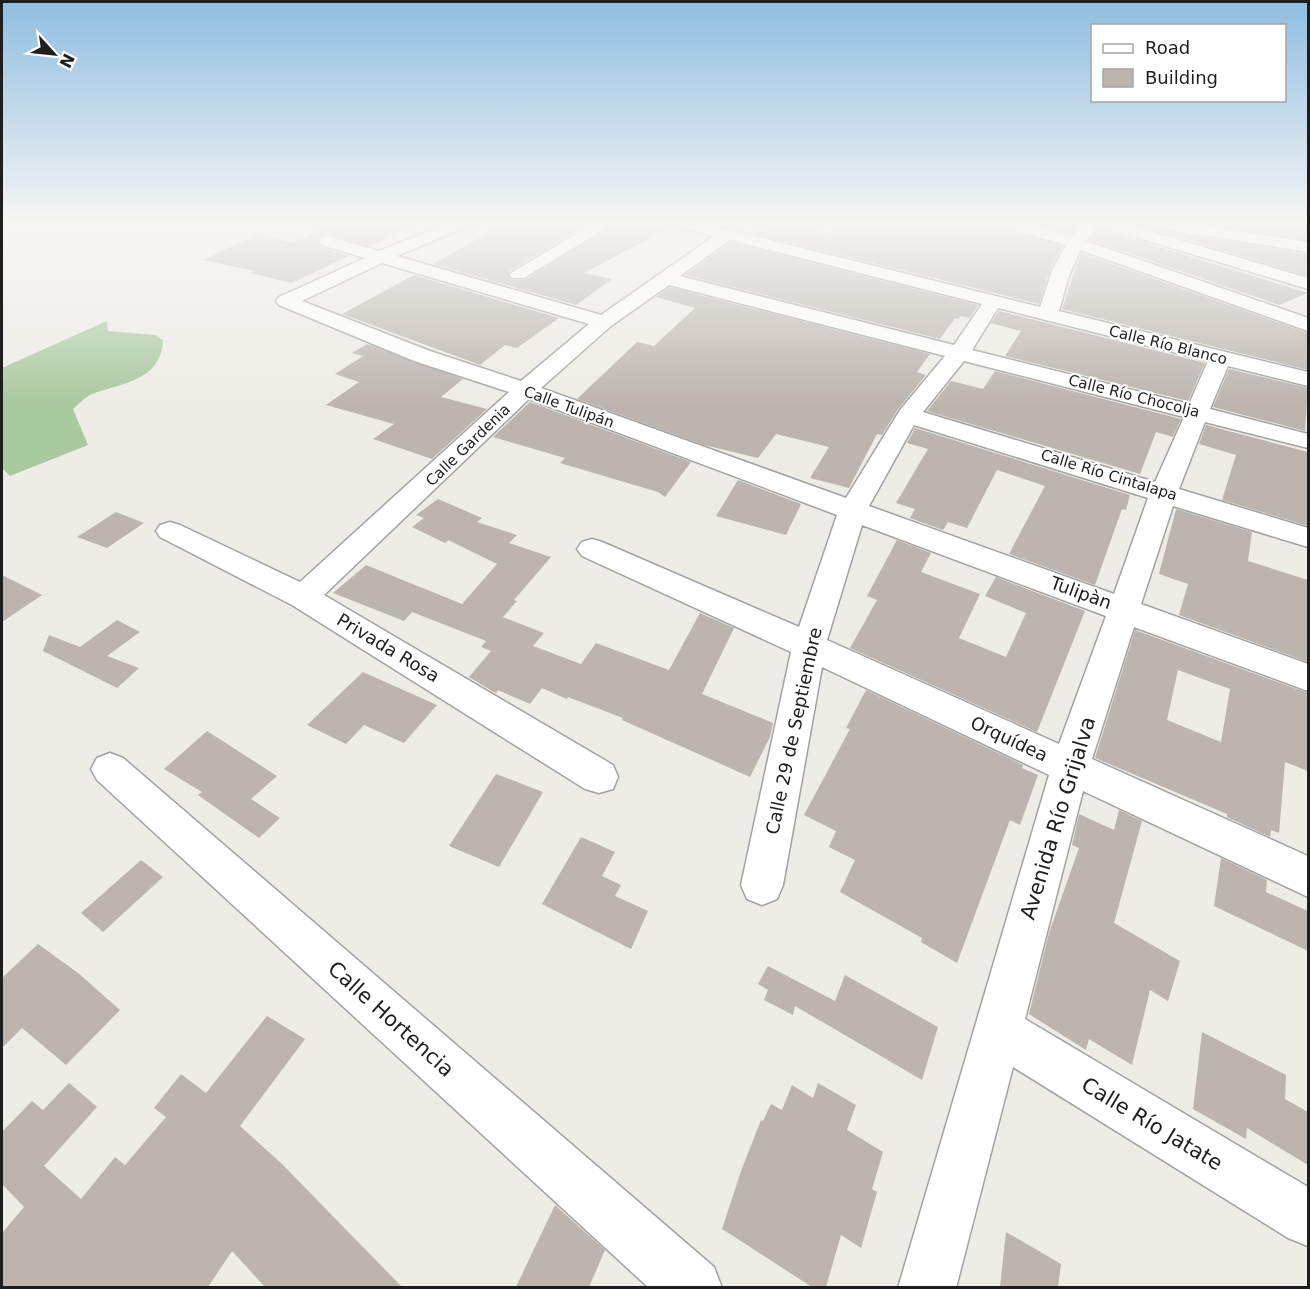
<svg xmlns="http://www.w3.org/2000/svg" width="1310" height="1289" font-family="'DejaVu Sans',sans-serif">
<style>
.forest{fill:#a9c99f}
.building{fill:#bbb4af;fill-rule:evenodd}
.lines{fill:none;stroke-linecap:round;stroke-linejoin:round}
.minor-casing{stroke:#a2a2a2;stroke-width:3}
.minor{fill:#fff;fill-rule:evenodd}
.labels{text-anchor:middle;stroke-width:4.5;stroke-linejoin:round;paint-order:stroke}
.far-street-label{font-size:15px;fill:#1e1e1e;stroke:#fff}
.street-label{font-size:18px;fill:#1e1e1e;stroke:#fff}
.near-street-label{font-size:21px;fill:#1e1e1e;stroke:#fff}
</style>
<rect width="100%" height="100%" fill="#eeece6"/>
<path class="forest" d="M107,321L108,331L155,335L163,340C161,381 122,383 92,394C85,397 79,404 73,409L88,445L10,476L2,468V368Z"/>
<path class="building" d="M336,224H415L369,246L328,234L321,235L317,240L320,247L349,256L292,283L250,273L255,271L203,260L258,234L293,243Z
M504,224H588L508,272L512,280H525L615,224L674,225L584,273L612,279L576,305L433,264Z
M778,224L833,234L834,224H988L1063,246L1051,267L1039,304L754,234L758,231L767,232Z
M1039,224H1080L1071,233Z
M1096,224L1101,229L1308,293L1279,305L1090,240L1098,229Z
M1135,224H1159L1169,232L1308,254V276Z
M1212,224H1308V240Z
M730,243V242L978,305L970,318L961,316L958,319L955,318L940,339L685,275Z
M1081,253L1308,333V370L1062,309Z
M414,275L559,318L517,348L505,345L480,365L342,314Z
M669,287L930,354L917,372L926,375L898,409L882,435L877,434L849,488L810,478L829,447L776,434L758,458L704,445L577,399L637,342L654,346L695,308L656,297Z
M999,311L1205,363L1188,401L1005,356L1021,331L991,323Z
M367,344L463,379L441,397L487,409L432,459L373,439L394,424L326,405L359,382L335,374L363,356L352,353Z
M1229,369L1308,388L1305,431L1213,407Z
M995,371L1181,419L1173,437L1156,432L1140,474L927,411L951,381L983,389Z
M530,402L691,462L665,497L658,492L560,463L565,458L493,437Z
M1206,425L1308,452V526L1222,500L1236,455L1199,444Z
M915,428L1130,495L1126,510L1122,509L1095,585L1009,554L1045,486L997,470L967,528L948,522L943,530L910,518L915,509L896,503L928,449L907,443Z
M738,480L801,504L786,535L716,516Z
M438,499L482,518L477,522L517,535L509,543L551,557L514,600L517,601L503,617L544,633L533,646L581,664L596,643L669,670L700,613L734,628L702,694L773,723L770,737L750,777L622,720L623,718L568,697L567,699L542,688L530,704L498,690L496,693L492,691L469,677L491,651L481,647L486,641L412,612L404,621L333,593L366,565L462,604L497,564L448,540L445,543L412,527L424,518L416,515Z
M1176,509L1252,532L1248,561L1308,580V662L1179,615L1188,584L1159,574Z
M116,512L144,523L107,548L77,537Z
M897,540L931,553L921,572L980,594L959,638L1006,657L1026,613L985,596L996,577L1085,611L1037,732L850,648L877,600L867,596Z
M2,575L42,595L2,622Z
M117,620L140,632L107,656L139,668L117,688L43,651L49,635L80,647Z
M1135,630L1308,693V771L1285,762L1279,833L1271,830L1270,837L1227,817V814L1095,758ZM1178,670L1230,689L1221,742L1167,720Z
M363,672L437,705L404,743L364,725L346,744L307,725Z
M866,690L1023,765L1022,768L1038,775L1020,825L1010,820L957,963L921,942L922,938L840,892L855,860L829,847L836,831L804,815L850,729L846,728Z
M207,731L277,776L251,799L280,818L259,838L198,795L202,792L164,769Z
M496,774L543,792L499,867L449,846Z
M1119,810L1142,821L1114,923L1180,961L1168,1001L1150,990L1132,1065L1089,1039L1086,1050L1029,1014L1049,933L1079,848L1072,845L1079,814L1114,830Z
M581,837L615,852L602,876L621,885L615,896L648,911L631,949L542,904Z
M1221,858L1267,880L1266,892L1308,911V951L1214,906Z
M141,860L163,877L103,932L81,913Z
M38,944L78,973L120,1010L66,1065L22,1028L2,1048V978Z
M768,966L835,1001L845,975L938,1027L922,1080L795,1006L793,1015L764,1000L768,990L758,984Z
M267,1016L305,1039L240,1126L281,1163L402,1287H265L232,1251L208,1287H2V1233L24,1207L2,1184V1132L32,1101L43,1110L69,1083L97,1107L44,1166L81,1199L115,1157L125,1165L166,1117L154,1108L181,1074L206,1093Z
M1202,1032L1286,1075L1285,1099L1308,1112V1165L1247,1128L1246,1139L1193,1109Z
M818,1083L856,1105L847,1130L883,1152L872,1189L877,1192L861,1248L841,1235L826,1287H812L722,1229L741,1171L761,1120L763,1121L771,1104L782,1110L792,1085L813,1098Z
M555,1205L605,1250L589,1287H516Z
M1006,1232L1061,1264L1058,1287H1000Z"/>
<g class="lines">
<g class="minor-casing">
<path id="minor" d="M448,224H473L397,256L601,315L714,236L678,227L676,224H705L1040,307L1053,268L1066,245L1005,227L1003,224H1030L1072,236L1082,225L1093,224L1096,228L1086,241L1308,318V331L1080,250L1068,279L1059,311L1308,372V386L1228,366L1210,409L1308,434V448L1205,422L1179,489L1308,528V547L1173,506L1141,604L1308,664V691L1134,627L1092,759L1308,856V897L1083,791L1025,1019L1308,1187V1246L1288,1238L1013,1067L956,1288H898L1049,775L822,667L783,885L777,899L762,905L747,899L741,885L791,652L582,556L577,549L582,542L592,539L602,542L799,627L837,515L529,399L324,595L613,765L618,777L613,789L599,793L585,789L292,605L160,537L156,531L160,525L170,522L180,525L300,582L509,392L414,361L279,305L276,301L279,297L365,258L321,245L319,241L321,237L327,236L379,251ZM730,240L982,304L954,345L680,276ZM382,263L589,324L521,381L430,351L302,301ZM669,285L945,356L900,410L846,498L541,388L611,326ZM998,308L1208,361L1189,404L972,350ZM964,361L1184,417L1155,482L923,412ZM914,425L1148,498L1114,594L869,506ZM862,525L1106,616L1059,744L827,640Z
M593,224H613L524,278H512L509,274Z
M1100,224H1126L1308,278V289L1102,227Z
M1196,224L1308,242V252L1169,230L1161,225Z
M110,753L123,758L714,1267L722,1288H649L97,780L91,769L97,758Z"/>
</g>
<use href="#minor" class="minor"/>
</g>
<linearGradient id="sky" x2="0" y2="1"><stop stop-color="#8fbde1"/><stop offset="0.55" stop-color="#f7f6f4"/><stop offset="1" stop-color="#f7f6f4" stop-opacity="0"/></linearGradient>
<rect width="1310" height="405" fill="url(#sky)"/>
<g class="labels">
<g class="far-street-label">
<text transform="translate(1168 345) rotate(14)" y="5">Calle Río Blanco</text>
<text transform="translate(1134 396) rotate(14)" y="5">Calle Río Chocolja</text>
<text transform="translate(569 407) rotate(20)" y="5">Calle Tulipán</text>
<text transform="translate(468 445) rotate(-44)" y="5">Calle Gardenia</text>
<text transform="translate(1109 475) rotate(17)" y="5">Calle Río Cintalapa</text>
</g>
<g class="street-label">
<text transform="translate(1081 593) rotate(20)" y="6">Tulipàn</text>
<text transform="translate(388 648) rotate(31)" y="6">Privada Rosa</text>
<text transform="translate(794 731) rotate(-78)" y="6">Calle 29 de Septiembre</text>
<text transform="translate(1009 739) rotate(25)" y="6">Orquídea</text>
</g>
<g class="near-street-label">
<text transform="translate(1058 818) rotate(-73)" y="7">Avenida Río Grijalva</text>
<text transform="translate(391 1019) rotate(42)" y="7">Calle Hortencia</text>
<text transform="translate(1152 1124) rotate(31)" y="7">Calle Río Jatate</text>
</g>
</g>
<rect width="1310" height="1289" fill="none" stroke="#1e1e1e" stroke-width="6"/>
<rect x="1091" y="24" width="195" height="78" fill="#ffffff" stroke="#a5a5a5" stroke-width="1.5"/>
<rect x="1103" y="44" width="30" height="9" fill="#ffffff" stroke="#a5a5a5" stroke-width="1.5"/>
<text x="1145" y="54" font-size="18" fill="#1e1e1e">Road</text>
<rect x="1103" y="69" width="30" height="18" fill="#bbb4af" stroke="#a5a5a5" stroke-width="1.5"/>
<text x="1145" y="84" font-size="18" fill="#1e1e1e">Building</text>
<g transform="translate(54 54) rotate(117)" stroke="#ffffff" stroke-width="4.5" paint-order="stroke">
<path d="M0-4.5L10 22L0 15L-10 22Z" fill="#1e1e1e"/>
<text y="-9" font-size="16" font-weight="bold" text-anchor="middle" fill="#1e1e1e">N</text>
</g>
</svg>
